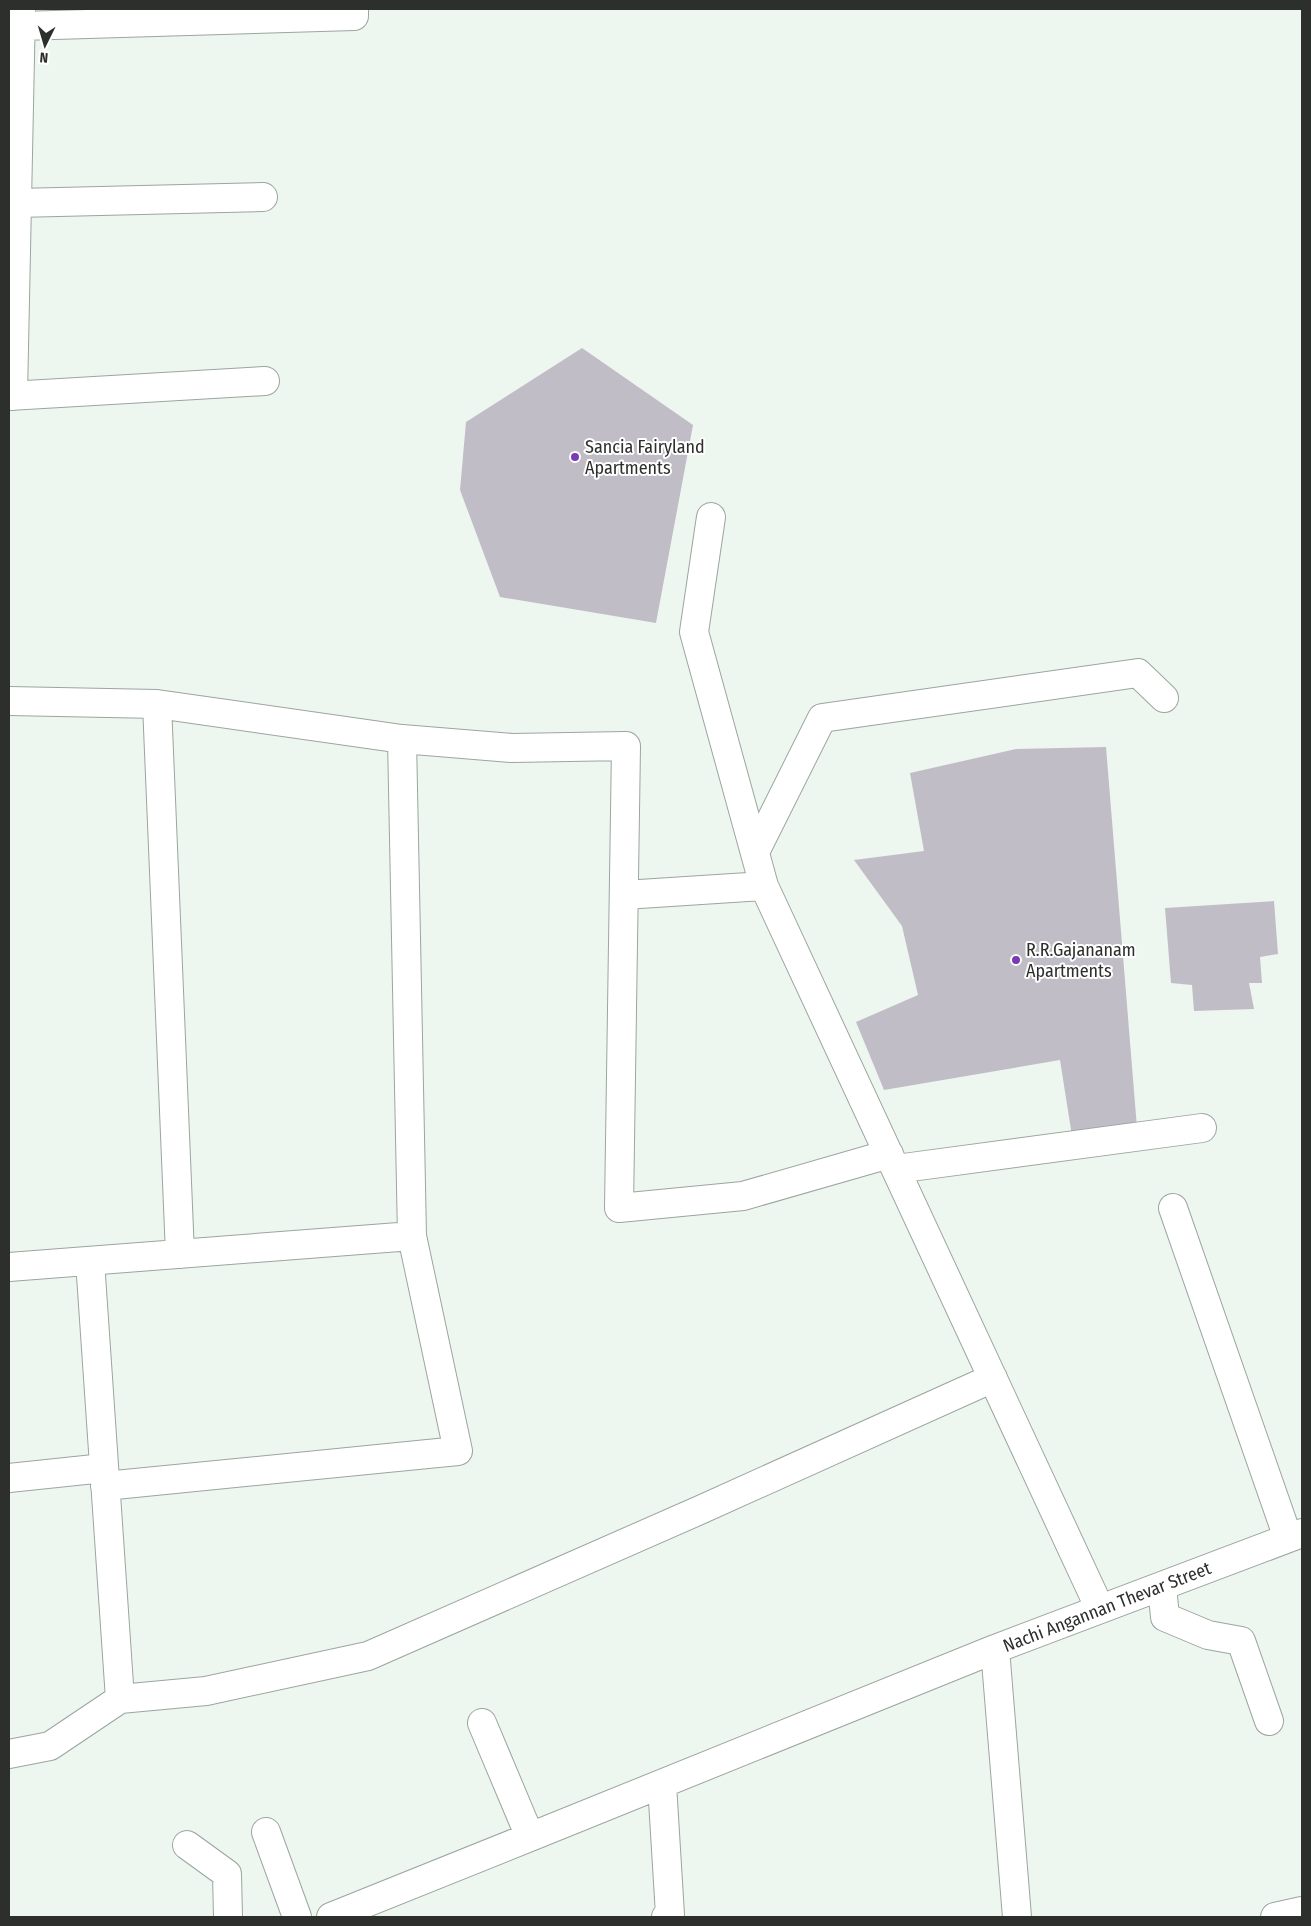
<svg xmlns="http://www.w3.org/2000/svg" width="1311" height="1926" font-family="'Fira Sans Condensed',sans-serif">
<style>
.building{fill:#c1bdc7}
.lines{fill:none;stroke-linecap:round;stroke-linejoin:round}
.street-casing{stroke:#9ca59e;stroke-width:30}
.street{stroke:#fff;stroke-width:28}
.poi-dot{fill:#783cb2;stroke:#fff;stroke-width:2}
.labels{text-anchor:middle;stroke-width:4;stroke-linejoin:round;paint-order:stroke}
.poi-label{font-size:18px;fill:#2c2f2c;stroke:#fff;text-anchor:start}
.street-label{font-size:18px;fill:#2c2f2c;stroke:#fff}
</style>
<rect width="100%" height="100%" fill="#edf6ef"/>
<path class="building" d="M582,348L693,425L656,623L500,597L460,490L466,422Z
M1106,747L1137,1128L1072,1136L1060,1060L884,1090L856,1022L918,995L902,926L854,860L924,851L910,773L1016,749Z
M1274,901L1278,954L1260,957L1262,983H1249L1254,1009L1194,1011L1192,985L1171,983L1165,908Z"/>
<g class="lines">
<g class="street-casing">
<path id="street" d="M21,26L354,16V9
M17,203L263,197
M9,396L265,381
M13,396L21,9
M711,517L694,632L764,886L1100,1609
M9,701L157,704L402,739
M157,704L180,1254
M755,852L822,718L1138,673L1164,698
M624,895L764,886
M896,1169L1202,1128
M1173,1208L1288,1538
M90,1261L120,1699L206,1691L368,1656L700,1510L993,1378
M9,1267L412,1236L402,739L512,748L626,746L619,1208L743,1196L889,1154
M9,1478L104,1468
M105,1486L458,1451L412,1236
M1162,1586L1165,1617L1208,1635L1241,1641L1269,1721
M482,1723L530,1837L995,1649
M9,1754L50,1746L120,1699
M662,1784L670,1915L666,1917
M266,1832L297,1917
M187,1845L227,1874L228,1917
M331,1917L530,1837
M1017,1917L995,1649L1302,1533
M1275,1917L1302,1911"/>
</g>
<use href="#street" class="street"/>
</g>
<g class="poi-dot">
<circle cx="575" cy="457" r="5"/>
<circle cx="1016" cy="960" r="5"/>
</g>
<g class="labels">
<g class="poi-label">
<text x="585" y="453">Sancia Fairyland<tspan x="585" dy="21">Apartments</tspan></text>
<text x="1026" y="956">R.R.Gajananam<tspan x="1026" dy="21">Apartments</tspan></text>
</g>
<g class="street-label">
<text transform="translate(1107 1607) rotate(-21)" y="6">Nachi Angannan Thevar Street</text>
</g>
</g>
<rect width="1311" height="1926" fill="none" stroke="#2c2f2c" stroke-width="20"/>
<g transform="translate(45 45) rotate(185)" stroke="#ffffff" stroke-width="4" paint-order="stroke">
<path d="M0-4L9 19L0 12L-9 19Z" fill="#2c2f2c"/>
<text y="-8" font-size="14" font-weight="bold" text-anchor="middle" fill="#2c2f2c">N</text>
</g>
</svg>
